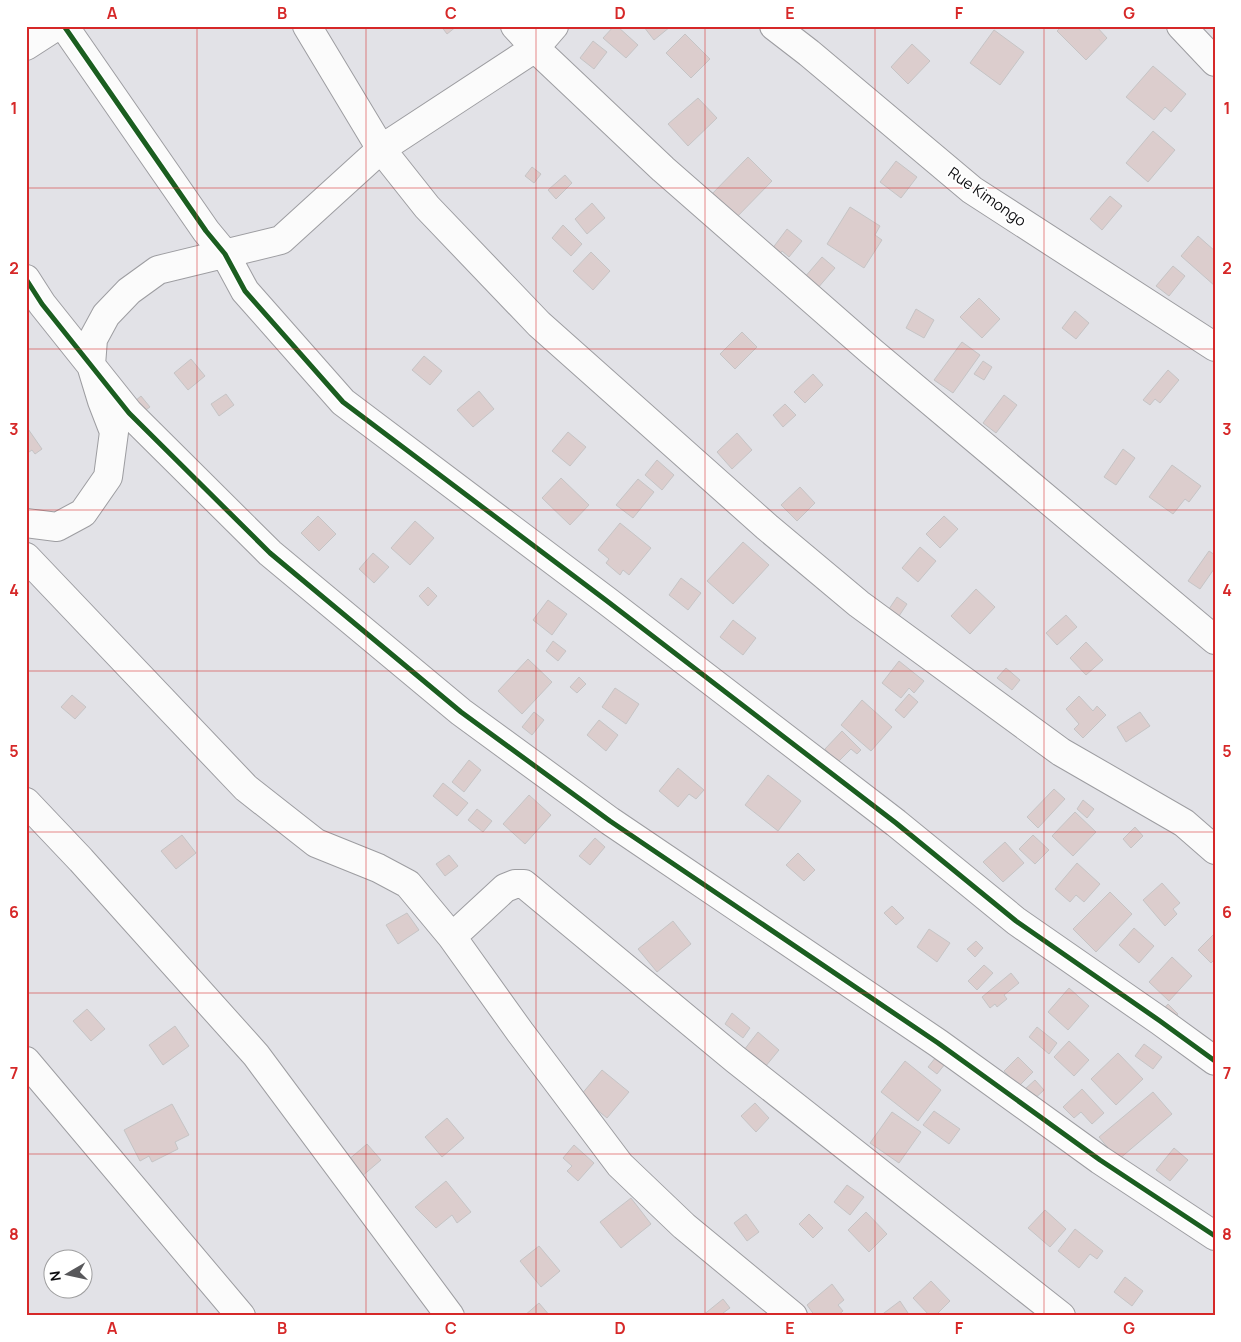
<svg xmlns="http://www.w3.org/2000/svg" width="1241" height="1342" font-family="Manrope,sans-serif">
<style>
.building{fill:#dccdcd;stroke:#c5c4c5}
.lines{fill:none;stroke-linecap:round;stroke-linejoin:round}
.minor-casing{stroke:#9d9da1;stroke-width:30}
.minor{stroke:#fbfbfb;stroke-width:28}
.cycleway-casing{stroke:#fff;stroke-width:8}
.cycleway{stroke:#1b5e20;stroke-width:5}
.grid{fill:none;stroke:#d62828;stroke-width:1;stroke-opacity:0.55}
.labels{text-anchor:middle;stroke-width:4;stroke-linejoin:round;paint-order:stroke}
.street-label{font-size:15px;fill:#0d0d10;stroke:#fff}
.neatline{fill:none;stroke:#d62828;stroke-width:2}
.grid-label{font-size:16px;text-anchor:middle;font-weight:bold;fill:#d62828}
</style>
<rect width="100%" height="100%" fill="#e2e2e7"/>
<path class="building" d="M441,26H457L447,34Z
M614,26H617L638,45L626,58L603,38Z
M645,26H670V27L654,40L644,27Z
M1062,26H1096L1107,38L1086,60L1057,31Z
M994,30L1024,52L1000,85L970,63Z
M685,34L710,59L691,78L666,53Z
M593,41L607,52L594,69L580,58Z
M912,44L930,61L908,84L891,67Z
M1153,66L1186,94L1171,112L1165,107L1154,120L1126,97Z
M698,98L717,118L688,146L668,124Z
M1153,131L1175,150L1148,182L1126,163Z
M748,157L772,181L733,221L709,197Z
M896,161L917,177L901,198L880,182Z
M532,167L541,174L534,183L525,176Z
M565,175L572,183L556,199L548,190Z
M1110,196L1122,206L1102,230L1090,219Z
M592,203L605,218L587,234L575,219Z
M850,207L880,226L875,235L882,240L864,268L827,244Z
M563,225L582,244L571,256L552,238Z
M787,229L802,241L789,257L782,251L776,259L769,253Z
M1198,236L1215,251V286L1181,256Z
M591,252L610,271L593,290L573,271Z
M822,257L835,268L817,289L804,278Z
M1173,266L1185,276L1169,296L1156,286Z
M979,298L1000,319L982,338L960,317Z
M916,309L934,320L924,338L906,328Z
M1075,311L1089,323L1076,339L1062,328Z
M742,332L757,347L735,369L720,354Z
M962,342L980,355L953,393L934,380Z
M424,356L442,371L430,385L412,370Z
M191,359L205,376L188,390L174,373Z
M983,361L992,367L984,380L974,374Z
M1168,370L1179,380L1160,403L1155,399L1150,405L1143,400Z
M813,374L823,385L805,403L794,392Z
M479,391L494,409L473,427L457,410Z
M226,394L234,405L219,416L211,404Z
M1004,395L1017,405L996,433L983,423Z
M141,396L150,407L143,412L135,401Z
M785,404L796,415L783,427L773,415Z
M26,426L42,449L35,454L32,450L26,454Z
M568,432L586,447L570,466L552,451Z
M737,433L752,450L732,469L717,452Z
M1123,449L1135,458L1116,485L1104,477Z
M657,460L674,475L662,490L645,475Z
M1172,465L1201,486L1189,502L1185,499L1173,514L1149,497Z
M561,478L589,505L570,525L542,498Z
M638,479L654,492L633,518L616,505Z
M800,487L815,503L797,521L781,505Z
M318,516L336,534L319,551L301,533Z
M944,516L958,529L940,548L926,534Z
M415,521L434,538L410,565L391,548Z
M620,523L651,548L629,575L623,570L620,575L606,563L609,559L598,550Z
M743,542L769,565L733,604L707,581Z
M920,547L936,561L918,582L902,568Z
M1209,551L1215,555V570L1214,569L1200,589L1188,581Z
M373,553L389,567L374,583L359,569Z
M681,578L701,593L688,610L669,595Z
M428,587L437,596L428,606L419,596Z
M976,589L995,607L970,634L951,616Z
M897,597L907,604L899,616L889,609Z
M548,600L567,614L552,635L533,620Z
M1066,615L1077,627L1057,645L1046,633Z
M733,620L756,638L743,655L720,637Z
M553,641L566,651L558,661L546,651Z
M1086,642L1103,660L1086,675L1070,658Z
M528,659L552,682L522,714L498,691Z
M899,661L924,681L914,693L909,688L901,698L882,683Z
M1006,668L1020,680L1012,690L997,678Z
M579,677L586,684L577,693L570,687Z
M615,688L639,704L626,724L602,707Z
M909,694L918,702L904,718L895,710Z
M72,695L86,707L75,719L61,707Z
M1079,696L1093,711L1097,706L1106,715L1083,738L1074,729L1079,724L1066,709Z
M862,700L892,727L871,751L841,725Z
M534,712L544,720L532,735L522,727Z
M1140,712L1150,726L1126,742L1117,727Z
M599,720L618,735L606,751L587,735Z
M842,731L861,750L857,754L851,749L838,762L825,749Z
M469,760L481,770L464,792L452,782Z
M678,768L704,790L696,799L689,794L678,807L659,791Z
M768,775L801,801L778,831L745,805Z
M443,783L468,803L457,816L433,796Z
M1054,789L1065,799L1038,828L1027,817Z
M529,795L551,815L525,844L503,824Z
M1083,800L1094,809L1087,818L1077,809Z
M477,809L492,821L483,832L468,820Z
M1075,812L1096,832L1073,856L1052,836Z
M1135,827L1143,836L1131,848L1123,839Z
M182,835L196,853L176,869L161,851Z
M1033,835L1049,850L1035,864L1019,849Z
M595,838L605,847L590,865L579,856Z
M1005,842L1024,863L1003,882L983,862Z
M798,853L815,870L804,881L786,865Z
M449,855L458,866L445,876L436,864Z
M1077,863L1100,884L1084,902L1076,895L1070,902L1055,889Z
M1162,883L1180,903L1173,909L1177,914L1165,926L1143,900Z
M1110,892L1132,914L1096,952L1073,929Z
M892,906L904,918L896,925L884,913Z
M407,913L419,930L398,944L386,925Z
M673,921L691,944L657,972L638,949Z
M1134,928L1154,946L1139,963L1119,945Z
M929,929L950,943L937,962L917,947Z
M1215,933V959L1211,963L1198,950Z
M976,941L983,948L975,957L967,949Z
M1172,957L1192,976L1169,1001L1149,982Z
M984,965L993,973L977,990L968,981Z
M1011,973L1019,983L1004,995L1007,999L997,1007L995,1004L990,1008L982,997Z
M1069,988L1089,1006L1068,1030L1048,1012Z
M1168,1004L1178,1014L1169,1024L1159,1014Z
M87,1009L105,1029L91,1041L73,1021Z
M732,1013L750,1028L743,1038L725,1024Z
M175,1026L189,1046L163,1065L149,1045Z
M1037,1027L1057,1043L1049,1054L1029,1037Z
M758,1032L779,1050L765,1067L744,1050Z
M1069,1041L1089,1060L1074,1076L1054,1057Z
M1144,1044L1162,1057L1153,1069L1135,1056Z
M1118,1053L1143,1079L1116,1105L1091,1079Z
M936,1057L945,1064L937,1074L928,1067Z
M1018,1057L1033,1072L1019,1086L1004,1071Z
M905,1061L941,1090L918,1121L881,1092Z
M602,1070L629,1092L607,1118L580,1096Z
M1035,1080L1044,1090L1032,1101L1024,1090Z
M1082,1089L1104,1113L1092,1124L1081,1112L1074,1118L1063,1107Z
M1153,1092L1172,1114L1118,1160L1099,1137Z
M755,1103L769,1118L756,1132L741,1116Z
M172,1104L189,1135L175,1142L178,1149L152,1162L149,1156L140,1161L124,1130Z
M934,1111L960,1129L949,1144L923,1125Z
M892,1112L921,1132L899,1163L870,1143Z
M447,1118L464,1138L442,1157L425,1137Z
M367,1144L381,1160L361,1177L347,1161Z
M574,1145L594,1163L578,1181L567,1171L572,1166L563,1158Z
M1174,1148L1188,1160L1170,1181L1156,1170Z
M446,1181L471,1212L457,1223L452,1215L436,1228L415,1207Z
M847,1185L864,1197L850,1215L834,1202Z
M631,1198L651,1224L621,1248L600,1222Z
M1045,1210L1066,1229L1050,1247L1028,1228Z
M866,1212L887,1234L869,1252L848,1230Z
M746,1214L759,1232L747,1241L734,1223Z
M809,1214L823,1228L813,1238L799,1224Z
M1075,1229L1103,1251L1097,1259L1090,1254L1079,1268L1058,1251Z
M539,1246L560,1271L541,1287L520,1261Z
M1125,1277L1143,1291L1132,1306L1114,1292Z
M931,1281L950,1301L935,1316H930L913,1298Z
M832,1284L844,1300L838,1305L843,1311L837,1316H815L807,1305Z
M723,1299L730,1308L723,1313L725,1316H702Z
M900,1301L910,1316H880Z
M539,1303L550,1316H524Z"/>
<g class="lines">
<g class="minor-casing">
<path id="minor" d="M64,26L206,231L225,254L245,291L343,402L607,601L896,823L1016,921L1160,1021L1215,1061
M307,26L381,149L427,207L539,324L767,527L859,604L1061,752L1184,823L1215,850
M515,26L535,48L663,169L872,352L1215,640
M774,26L809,53L972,190L1215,347
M1181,26L1215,62
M26,46L57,26
M26,279L42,304L129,413L270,553L461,712L610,821L938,1043L1100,1160L1215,1236
M26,523L57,527L83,513L108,477L114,432L102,401L91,365L93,339L106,315L129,291L158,270L281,240L381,149L535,48L554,26
M26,557L246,788L316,843L378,868L408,884L452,937L520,1032L620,1165L684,1226L793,1316
M26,802L81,860L256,1055L450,1316
M452,937L505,888L515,884H524L735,1059L1061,1316
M26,1061L241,1316"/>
</g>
<use href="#minor" class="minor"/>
<g class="cycleway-casing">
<path id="cycleway" d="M64,26L206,231L225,254L245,291L343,402L607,601L896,823L1016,921L1160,1021L1215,1061
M26,279L42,304L129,413L270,553L461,712L610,821L938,1043L1100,1160L1215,1236"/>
</g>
<use href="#cycleway" class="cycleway"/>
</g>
<path class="grid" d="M197,26V1316M366,26V1316M536,26V1316M705,26V1316M875,26V1316M1044,26V1316M26,188H1215M26,349H1215M26,510H1215M26,671H1215M26,832H1215M26,993H1215M26,1154H1215"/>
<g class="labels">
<g class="street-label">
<text transform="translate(987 197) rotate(35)" y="5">Rue Kimongo</text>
</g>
</g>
<rect width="1241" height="1342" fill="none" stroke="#ffffff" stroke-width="55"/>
<g transform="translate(68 1274) rotate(261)"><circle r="24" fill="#ffffff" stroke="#9e9e9f"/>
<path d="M0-4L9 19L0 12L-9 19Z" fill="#58585b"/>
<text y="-8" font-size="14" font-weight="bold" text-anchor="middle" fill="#0d0d10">N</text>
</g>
<rect x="28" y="28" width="1186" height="1286" class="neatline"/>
<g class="grid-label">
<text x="112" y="19">A</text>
<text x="282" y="19">B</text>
<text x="451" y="19">C</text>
<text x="620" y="19">D</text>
<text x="790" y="19">E</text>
<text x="959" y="19">F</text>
<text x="1129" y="19">G</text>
<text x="14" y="114">1</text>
<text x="1227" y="114">1</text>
<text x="14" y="274">2</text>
<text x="1227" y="274">2</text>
<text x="14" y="435">3</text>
<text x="1227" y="435">3</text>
<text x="14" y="596">4</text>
<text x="1227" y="596">4</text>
<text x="14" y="757">5</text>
<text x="1227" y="757">5</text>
<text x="14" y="918">6</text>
<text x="1227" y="918">6</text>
<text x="14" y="1079">7</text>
<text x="1227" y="1079">7</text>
<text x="14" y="1240">8</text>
<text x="1227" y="1240">8</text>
<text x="112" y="1334">A</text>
<text x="282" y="1334">B</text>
<text x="451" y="1334">C</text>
<text x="620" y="1334">D</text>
<text x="790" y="1334">E</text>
<text x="959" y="1334">F</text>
<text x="1129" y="1334">G</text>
</g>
</svg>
